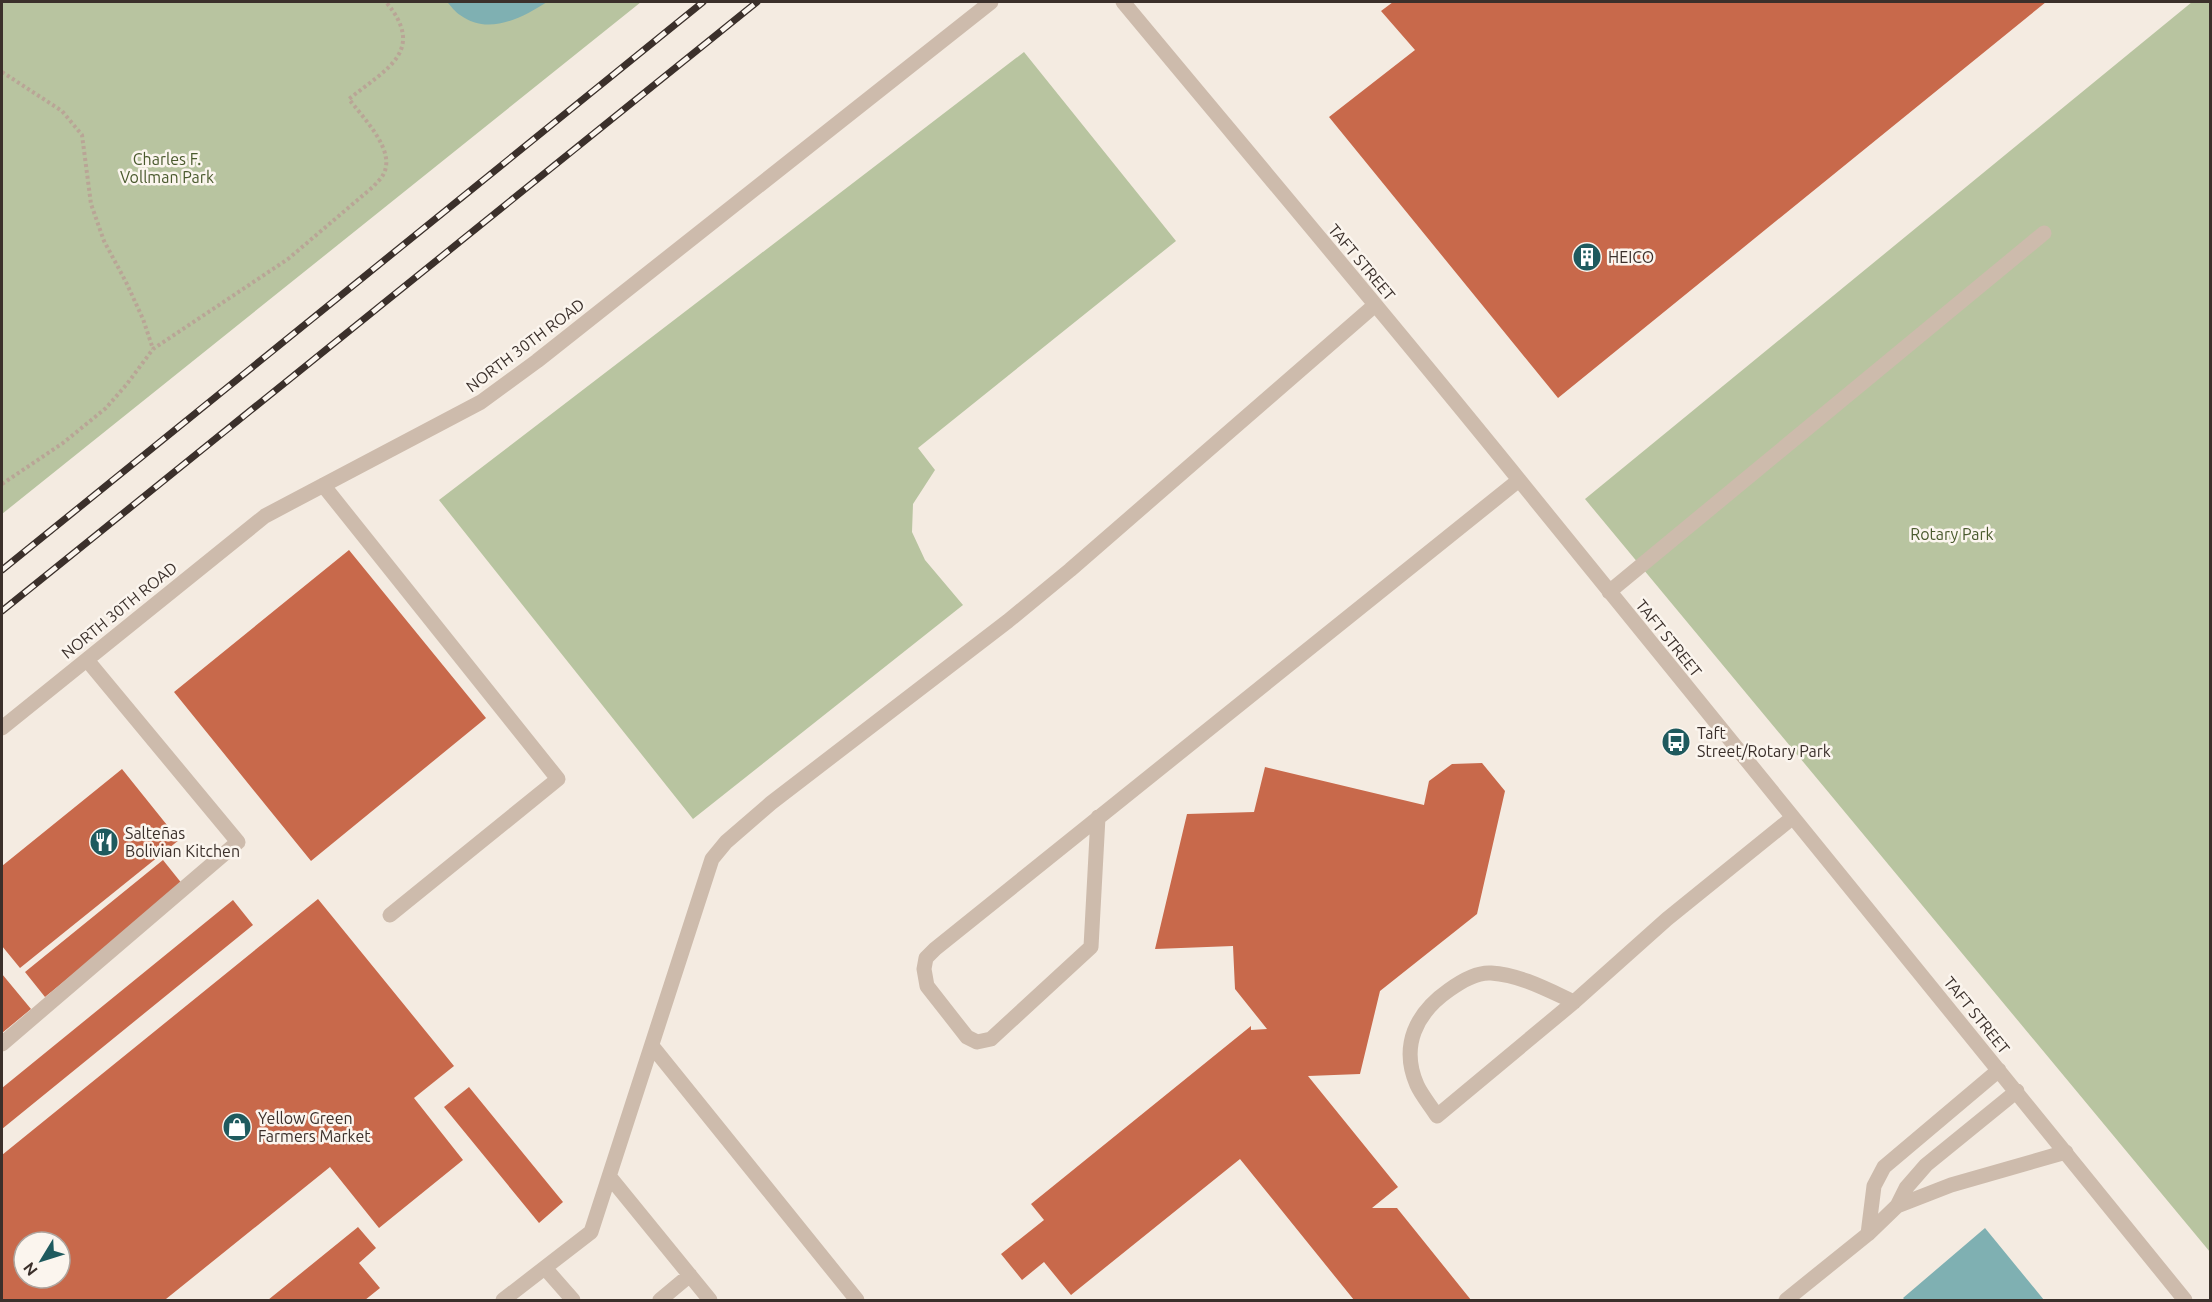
<svg xmlns="http://www.w3.org/2000/svg" width="2212" height="1302" font-family="Ubuntu,sans-serif">
<style>
.green{fill:#b8c4a0}
.water{fill:#7fb0b2}
.building{fill:#c8694b;fill-rule:evenodd}
.lines{fill:none;stroke-linecap:round;stroke-linejoin:round}
.path{stroke:#b9a596;stroke-width:4;stroke-dasharray:3 3;stroke-linecap:butt}
.minor{stroke:#cdbbac;stroke-width:15}
.rail-casing{stroke:#3b302b;stroke-width:7}
.rail{stroke:#fbf5ee;stroke-width:4.5;stroke-dasharray:14;stroke-linecap:butt}
.labels{text-anchor:middle;stroke-width:5;stroke-linejoin:round;paint-order:stroke}
.park-label{font-size:16px;fill:#4a5a2e;stroke:#fbf5ee}
.poi-label{font-size:16px;fill:#3b302b;stroke:#fbf5ee;text-anchor:start}
.street-label{font-size:16px;fill:#3b302b;stroke:#fbf5ee}
</style>
<rect width="100%" height="100%" fill="#f4ebe1"/>
<path class="green" d="M2,2H641L2,514Z
M2192,2H2210V1252L1585,499Z
M1024,52L1176,241L918,448L935,470L913,504L912,532L925,560L963,605L693,819L439,500Z"/>
<path class="water" d="M447,2H547C522,18 488,36 460,15C455,12 451,6 447,2Z
M1985,1228L2044,1300H1905L1903,1298Z"/>
<path class="building" d="M1393,2H2046L1558,398L1329,117L1415,50L1381,11Z
M349,550L486,718L311,861L174,692Z
M1482,763L1505,791L1477,914L1380,991L1360,1074L1308,1076L1398,1187L1372,1208H1397L1471,1300H1354L1240,1159L1071,1295L1044,1262L1022,1280L1001,1254L1044,1220L1031,1204L1251,1026V1030L1267,1029L1235,989L1233,946L1155,949L1187,814L1254,812L1265,767L1424,805L1429,781L1452,764Z
M122,769L179,840L20,968L2,946V866Z
M163,860L183,885L45,997L25,972Z
M318,899L454,1066L414,1098L463,1160L379,1228L330,1167L166,1299L167,1300H2V1155ZM24,1242H60V1278H24Z
M233,900L253,925L2,1129V1088Z
M2,974L31,1009L2,1033Z
M469,1087L563,1202L539,1223L444,1107Z
M358,1227L376,1248L359,1263L380,1288L365,1300H268Z"/>
<g class="lines">
<path class="path" d="M2,72L62,111L82,135L91,204L104,241L126,282L143,319L153,349
M2,484L63,443L106,408L127,384L153,349L288,259L374,186C377,182 381,179 383,175C397,151 363,118 349,99C386,69 427,51 386,2"/>
<path class="minor" d="M1123,2C1261,168 1401,333 1537,502C1752,769 1970,1033 2185,1300
M323,485L558,779L390,915
M1609,592L2044,233
M2,728L265,516L481,402L537,361L991,2
M1098,817L1091,947L991,1039L977,1042L967,1037L927,986L924,969L926,958L935,949L1519,480
M1574,1002C1548,990 1521,975 1491,973C1477,972 1460,982 1449,990C1416,1013 1400,1046 1417,1085C1422,1096 1431,1106 1437,1116L1574,1002L1667,919L1792,818
M2,1044L238,842L87,660
M652,1046L857,1300
M609,1176L710,1300
M1897,1206L1951,1185L2066,1152
M1868,1234L1874,1186L1884,1167L1999,1070
M545,1268L573,1300
M503,1300L591,1232L712,859L726,842L771,803L1008,621L1070,570L1375,305
M660,1300L690,1275
M1786,1300L1868,1234L1897,1206L1906,1188L1926,1165L2017,1091"/>
<g class="rail-casing">
<path id="rail" d="M2,570L703,2
M2,611L757,2"/>
</g>
<use href="#rail" class="rail"/>
</g>
<defs>
<g id="building-disc" transform="scale(1.5)"><circle r="9.5" fill="#1f5a5e" stroke="#fbf5ee"/><path d="M-4-6H4V6H1V3H-1V6H-4ZM-2.5-4.3h1.7v1.8h-1.7ZM.8-4.3h1.7v1.8H.8ZM-2.5-1h1.7V.8h-1.7ZM.8-1h1.7V.8H.8Z" fill="#fff"/></g>
<g id="bus-disc" transform="scale(1.5)"><circle r="9.5" fill="#1f5a5e" stroke="#fbf5ee"/><path d="M-5-6H5V4H4V6H2V4H-2V6H-4V4H-5ZM-3.5-4V0h7V-4ZM-3.5 1.2v1.5H-2V1.2ZM2 1.2v1.5H3.5V1.2Z" fill="#fff"/></g>
<g id="restaurant-disc" transform="scale(1.5)"><circle r="9.5" fill="#1f5a5e" stroke="#fbf5ee"/><path d="M-5-6h1v4h1v-4h1v4h1v-4h1v5L-1.5 .5V6h-2V.5L-5-1ZM5-6V6H3V1.5H1.5Q1.5-4 5-6Z" fill="#fff"/></g>
<g id="shop-disc" transform="scale(1.5)"><circle r="9.5" fill="#1f5a5e" stroke="#fbf5ee"/><path d="M-5-2.5h2.3a2.7 3.5 0 0 1 5.4 0H5L5.5 6h-11ZM-1.5-2.5h3a1.5 2.3 0 0 0-3 0Z" fill="#fff"/></g>
</defs>
<g fill-rule="evenodd">
<use href="#building-disc" x="1587" y="257"/>
<use href="#bus-disc" x="1676" y="742"/>
<use href="#restaurant-disc" x="104" y="842"/>
<use href="#shop-disc" x="237" y="1127"/>
</g>
<g class="labels">
<g class="park-label">
<text x="167" y="165">Charles F.<tspan x="167" dy="18">Vollman Park</tspan></text>
<text x="1952" y="540">Rotary Park</text>
</g>
<g class="poi-label">
<text x="1608" y="263">HEICO</text>
<text x="1697" y="739">Taft<tspan x="1697" dy="18">Street/Rotary Park</tspan></text>
<text x="125" y="839">Salteñas<tspan x="125" dy="18">Bolivian Kitchen</tspan></text>
<text x="258" y="1124">Yellow Green<tspan x="258" dy="18">Farmers Market</tspan></text>
</g>
<g class="street-label">
<text transform="translate(1362 262) rotate(50)" y="6">TAFT STREET</text>
<text transform="translate(525 345) rotate(-37)" y="6">NORTH 30TH ROAD</text>
<text transform="translate(119 610) rotate(-39)" y="6">NORTH 30TH ROAD</text>
<text transform="translate(1669 638) rotate(51)" y="6">TAFT STREET</text>
<text transform="translate(1977 1015) rotate(51)" y="6">TAFT STREET</text>
</g>
</g>
<rect width="2212" height="1302" fill="none" stroke="#3b302b" stroke-width="6"/>
<g transform="translate(42 1260) rotate(232)"><circle r="28" fill="#fbf5ee" stroke="#aea6a0" stroke-width="1.5"/>
<path d="M0-4.5L10 22L0 15L-10 22Z" fill="#1f5a5e"/>
<text y="-9" font-size="16" font-weight="bold" text-anchor="middle" fill="#3b302b">N</text>
</g>
</svg>
